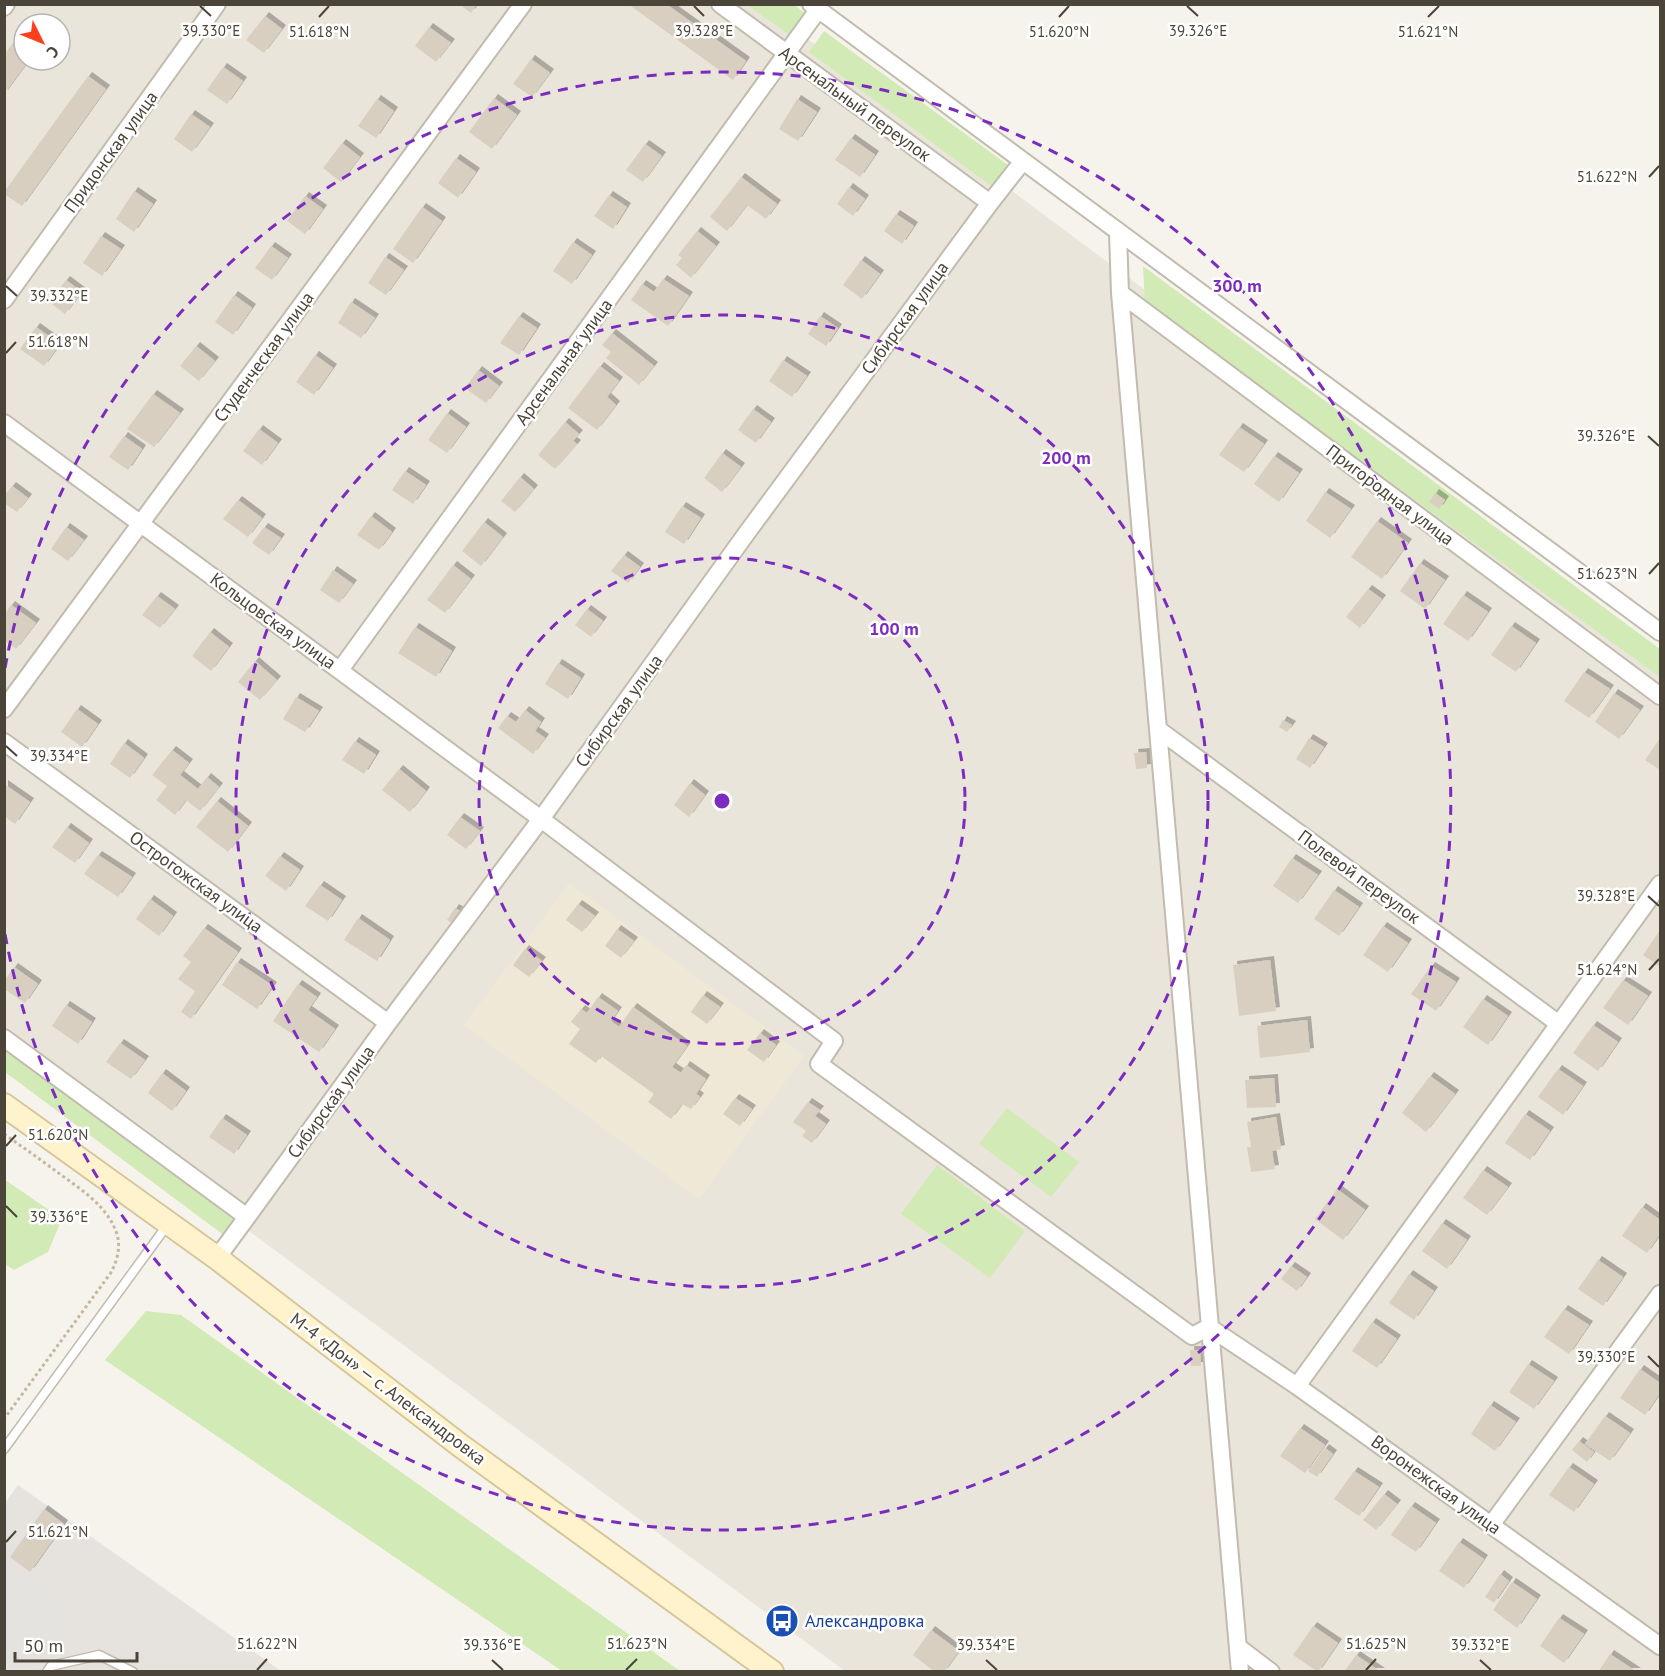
<svg xmlns="http://www.w3.org/2000/svg" width="1665" height="1676" font-family="'PT Sans',sans-serif">
<style>
.residential{fill:#eae5da;fill-rule:evenodd}
.industrial{fill:#e6e2dd}
.education{fill:#efe8d6}
.green{fill:#d2eab5}
.parking{fill:#e5e3e0}
.building{fill:#d8cfc1;filter:url(#shadow)}
.lines{fill:none;stroke-linecap:round;stroke-linejoin:round}
.service-casing{stroke:#c2bbae;stroke-width:11}
.minor-casing{stroke:#c2bbae;stroke-width:20}
.secondary-casing{stroke:#d6c79b;stroke-width:26}
.path{stroke:#c4b79f;stroke-width:3;stroke-dasharray:3 3;stroke-linecap:butt}
.service{stroke:#fff;stroke-width:8}
.minor{stroke:#fff;stroke-width:16}
.secondary{stroke:#fff3cd;stroke-width:22}
.ticks{fill:none;stroke:#4b4439;stroke-width:2}
.ring{fill:none;stroke:#7b2cbf;stroke-width:3;stroke-dasharray:10 8}
.labels{text-anchor:middle;stroke-width:5;stroke-linejoin:round;paint-order:stroke}
.street-label{font-size:18px;fill:#4b4439;stroke:#fff}
.transit-label{font-size:18px;fill:#164399;stroke:#fff;text-anchor:start}
.ticks-label{font-size:15px;text-anchor:middle;fill:#4b4439;stroke:#fff;stroke-width:5;stroke-linejoin:round;paint-order:stroke}
.centre{fill:#7b2cbf;stroke:#fff;stroke-width:3}
.ring-label{font-size:18px;text-anchor:middle;font-weight:bold;fill:#7b2cbf;stroke:#fff;stroke-width:5;stroke-linejoin:round;paint-order:stroke}
</style>
<defs>
<filter id="shadow"><feDropShadow dx="4" dy="-4" stdDeviation="0" flood-color="#0004"/></filter>
</defs>
<rect width="100%" height="100%" fill="#f6f3ec"/>
<path class="residential" d="M5,5H762L1660,673V1671H845L5,1051ZM24,24H60V60H24Z"/>
<path class="industrial" d="M18,1485L281,1671L5,1672V1503Z"/>
<path class="education" d="M569,883L804,1056L699,1199L464,1025Z"/>
<path class="green" d="M747,5H794L805,13L791,36Z
M824,31L1008,165L994,188L809,52Z
M1143,266L1660,649V677L1145,305Z
M5,1049L238,1220L225,1236L5,1072Z
M1007,1108L1079,1162L1051,1197L979,1144Z
M937,1165L1025,1231L990,1278L901,1214Z
M4,1179L62,1219L48,1252L14,1270L5,1264Z
M146,1311L181,1315L680,1671H562L105,1360Z"/>
<path class="parking" d="M5,1561L76,1612L34,1671H5Z"/>
<path class="building" d="M459,4H477L471,13Z
M628,4H666L746,61L733,80Z
M265,16L282,29L264,53L246,40Z
M429,27L451,43L436,62L415,46Z
M24,28V60H29L4,94V55Z
M531,59L550,73L532,97L513,84Z
M223,67L243,81L227,104L207,90Z
M88,76L106,89L22,206L4,194V192Z
M494,98L517,115L492,149L469,132Z
M377,99L394,111L376,138L358,126Z
M797,99L817,112L798,141L779,129Z
M191,114L210,127L192,152L174,139Z
M851,138L875,155L860,177L835,160Z
M342,143L360,157L341,182L323,168Z
M645,144L662,156L643,182L626,170Z
M456,158L476,172L458,198L438,183Z
M741,177L777,204L766,219L747,205L727,231L710,217Z
M849,187L865,199L853,216L837,204Z
M134,191L153,204L134,232L116,219Z
M609,195L627,207L613,229L594,216Z
M305,196L323,209L305,234L287,221Z
M422,207L442,221L413,263L393,249Z
M896,214L914,226L902,244L884,231Z
M697,231L716,246L691,278L676,265L682,258L678,255Z
M101,236L121,249L102,276L83,263Z
M573,242L592,255L572,284L553,271Z
M271,246L288,258L272,280L255,268Z
M385,257L404,270L386,295L368,283Z
M861,260L880,274L862,299L843,285Z
M663,279L689,296L668,326L631,300L642,284L654,292Z
M66,280L82,292L65,314L49,302Z
M234,295L252,308L233,335L215,322Z
M351,302L375,318L361,338L338,323Z
M519,316L537,328L519,355L500,343Z
M820,316L838,328L826,346L808,334Z
M36,327L60,344L44,366L20,349Z
M612,333L654,366L639,385L606,358L611,352L602,345Z
M196,346L215,361L199,381L180,366Z
M315,355L333,368L314,395L296,382Z
M783,360L807,376L792,397L769,381Z
M600,366L619,381L607,397L616,405L597,430L568,408Z
M478,370L499,386L486,403L465,388Z
M153,394L180,413L154,447L127,429Z
M753,409L771,422L756,443L738,430Z
M447,413L466,427L447,453L428,440Z
M565,422L579,434L573,441L577,444L555,469L538,455Z
M1239,427L1264,444L1244,472L1219,455Z
M259,429L278,443L262,465L243,451Z
M124,436L142,449L128,470L109,457Z
M722,453L741,467L722,492L704,478Z
M1274,456L1299,473L1279,502L1254,484Z
M405,471L426,485L413,504L392,490Z
M520,477L534,489L515,512L501,501Z
M12,486L28,498L17,512L4,503V496Z
M1325,492L1351,509L1330,538L1306,521Z
M1435,493L1445,500L1439,509L1429,502Z
M238,500L262,518L248,537L223,519Z
M682,506L701,518L684,544L665,532Z
M371,516L392,532L379,550L357,535Z
M1377,521L1408,543L1382,579L1351,557Z
M484,522L503,537L481,566L462,551Z
M66,527L84,540L68,561L51,549Z
M264,527L281,538L269,555L252,543Z
M624,555L640,567L628,583L611,571Z
M1420,563L1445,580L1425,609L1400,591Z
M453,565L471,579L445,613L427,600Z
M333,570L353,584L339,603L320,590Z
M1368,589L1382,599L1360,628L1346,617Z
M1463,595L1488,612L1468,641L1443,624Z
M157,596L175,609L160,628L142,615Z
M11,605L36,623L16,649L4,640V614Z
M587,609L603,621L591,637L575,625Z
M1511,626L1536,643L1516,672L1491,655Z
M415,627L452,651L436,677L398,653Z
M210,632L229,647L211,671L192,656Z
M255,661L277,680L260,700L238,682Z
M558,663L581,678L568,699L545,684Z
M1584,672L1610,689L1589,718L1564,701Z
M1614,693L1640,710L1619,739L1595,722Z
M296,697L319,711L305,732L283,719Z
M77,709L98,724L82,747L61,732Z
M525,710L541,722L535,731L545,738L533,754L498,728L507,716L516,722Z
M1283,720L1292,725L1287,732L1279,727Z
M1309,738L1324,747L1310,768L1296,759Z
M1660,738V770L1645,760Z
M355,741L376,755L364,774L342,760Z
M124,743L144,758L130,778L110,764Z
M172,750L189,763L180,775L198,789L207,777L219,787L200,811L186,800L175,815L156,800L167,786L152,775Z
M1146,752L1147,768L1136,769L1134,753Z
M399,769L426,791L410,812L382,790Z
M690,783L705,795L689,817L674,805Z
M4,784L30,802L15,824L4,816Z
M217,801L248,826L228,852L196,827Z
M460,817L480,831L466,849L447,835Z
M67,827L89,843L75,863L52,847Z
M98,855L132,877L118,897L84,874Z
M280,856L300,870L286,891L265,876Z
M1292,858L1318,875L1298,903L1273,886Z
M320,885L342,900L328,921L305,906Z
M1334,890L1359,907L1339,936L1314,919Z
M150,899L173,916L159,936L136,919Z
M578,904L595,916L582,932L566,920Z
M455,908L465,914L457,926L447,920Z
M358,918L390,940L377,961L344,940Z
M1383,926L1408,943L1388,972L1363,955Z
M204,928L238,952L191,1019L181,1012L195,991L178,979L191,962L183,956Z
M617,929L634,941L621,958L605,946Z
M1660,930V967L1643,955Z
M525,949L542,961L529,977L513,965Z
M1270,960L1276,1011L1239,1016L1233,965Z
M237,962L273,986L257,1009L222,985Z
M1431,966L1456,982L1436,1011L1411,994Z
M14,967L38,984L25,1003L4,989V981Z
M1623,980L1648,996L1628,1025L1603,1008Z
M298,984L317,997L308,1010L335,1029L319,1052L273,1021Z
M703,995L720,1007L707,1024L691,1012Z
M598,997L618,1011L611,1021L619,1027L633,1007L687,1046L672,1067L681,1073L686,1065L706,1079L696,1094L700,1097L691,1109L682,1104L671,1119L648,1102L654,1094L601,1056L596,1063L569,1044L580,1029L571,1022L581,1009L587,1013Z
M1483,999L1508,1016L1488,1045L1463,1027Z
M66,1005L92,1022L78,1044L52,1026Z
M1307,1020L1310,1052L1260,1058L1257,1026Z
M1593,1025L1618,1042L1598,1071L1573,1053Z
M760,1033L776,1045L764,1062L747,1050Z
M120,1043L145,1060L131,1079L106,1062Z
M1558,1069L1583,1086L1563,1115L1538,1097Z
M162,1073L186,1091L172,1111L148,1093Z
M1430,1076L1455,1094L1426,1132L1402,1113Z
M1274,1078L1276,1107L1247,1108L1245,1080Z
M735,1098L752,1109L740,1126L723,1114Z
M808,1102L820,1110L815,1116L826,1124L812,1143L802,1136L806,1131L793,1122Z
M1525,1114L1550,1131L1530,1160L1505,1143Z
M1276,1117L1281,1149L1272,1151L1275,1169L1251,1172L1247,1147H1251L1247,1122Z
M222,1118L247,1135L234,1154L209,1137Z
M1483,1170L1508,1187L1487,1215L1463,1198Z
M1337,1189L1365,1210L1343,1240L1315,1219Z
M1642,1207L1660,1220V1234L1647,1253L1622,1236Z
M1442,1223L1467,1240L1447,1269L1422,1251Z
M1598,1260L1623,1277L1603,1306L1578,1289Z
M1291,1266L1307,1277L1297,1291L1281,1279Z
M1409,1274L1434,1291L1414,1320L1389,1303Z
M1564,1309L1589,1325L1569,1354L1544,1337Z
M1372,1322L1397,1339L1377,1368L1352,1351Z
M1190,1350H1200L1201,1366H1191Z
M1528,1364L1554,1381L1534,1409L1509,1392Z
M1640,1369L1660,1383V1393L1645,1415L1620,1398Z
M1490,1405L1516,1422L1495,1451L1471,1434Z
M1605,1416L1630,1433L1610,1461L1585,1444Z
M1300,1428L1325,1445L1305,1473L1280,1456Z
M1579,1441L1594,1452L1587,1462L1572,1450Z
M1325,1448L1333,1454L1317,1477L1308,1471Z
M1569,1467L1594,1484L1574,1512L1549,1495Z
M1354,1471L1379,1487L1359,1516L1334,1499Z
M1384,1494L1397,1504L1376,1530L1363,1520Z
M1411,1506L1436,1523L1416,1552L1391,1535Z
M44,1509L64,1524L30,1572L10,1557Z
M1459,1542L1484,1559L1464,1588L1439,1571Z
M1500,1574L1509,1581L1494,1603L1485,1597Z
M1512,1582L1537,1599L1517,1628L1493,1610Z
M777,1614L790,1623L785,1629L772,1620Z
M1559,1618L1584,1634L1564,1663L1540,1646Z
M1313,1626L1338,1643L1318,1672L1293,1655Z
M931,1630L959,1651L944,1672H935L913,1655Z
M1610,1654L1637,1672H1598Z
M1356,1655L1381,1672H1344Z"/>
<g class="lines">
<g class="service-casing">
<path id="service" d="M4,1449L168,1224
M47,1672L51,1666L99,1655L133,1672"/>
</g>
<g class="minor-casing">
<path id="minor" d="M720,4L990,203
M811,4C1094,215 1377,423 1660,632
M4,7L6,4
M1118,233L1120,293L1240,1672
M1120,293L1660,696
M4,300L217,4
M4,423L541,819L834,1041L819,1064L1192,1336L1209,1327L1297,1386L1660,1646
M340,670L818,10
M4,709L523,4
M1159,730L1559,1024
M4,742L388,1023
M4,1038L247,1217L217,1258
M247,1217L388,1023L541,819L746,534L990,203L1023,161
M1297,1386L1660,884
M1491,1525L1660,1294
M1238,1647L1271,1672"/>
</g>
<g class="secondary-casing">
<path id="secondary" d="M4,1105L217,1258L461,1446L772,1672"/>
</g>
<path class="path" d="M4,1134C21,1146 37,1157 53,1169C77,1187 107,1204 117,1234C121,1248 117,1262 110,1274L4,1419"/>
<use href="#service" class="service"/>
<use href="#minor" class="minor"/>
<use href="#secondary" class="secondary"/>
</g>
<path class="ticks" d="M200,6L211,16M694,6L704,16M1187,6L1198,16M319,17L329,6M1059,17L1069,6M1428,17L1439,6M1649,177L1659,166M6,286L17,296M6,353L16,342M1648,436L1659,446M1649,574L1659,563M6,746L17,756M1648,896L1659,906M1649,970L1659,959M6,1146L16,1135M6,1206L17,1217M1648,1356L1659,1367M6,1542L16,1531M492,1660L503,1670M986,1660L997,1670M1480,1660L1491,1670M257,1670L267,1659M626,1670L637,1659M1366,1670L1376,1659"/>
<g class="ring">
<circle cx="722" cy="801" r="243"/>
<circle cx="722" cy="801" r="486"/>
<path d="M5 668A729 729 0 1 1 5 934"/>
</g>
<defs>
<g id="bus-disc" transform="scale(1.725)"><circle r="9.5" fill="#1a4fb4" stroke="#fff"/><path d="M-5-6H5V4H4V6H2V4H-2V6H-4V4H-5ZM-3.5-4V0h7V-4ZM-3.5 1.2v1.5H-2V1.2ZM2 1.2v1.5H3.5V1.2Z" fill="#fff"/></g>
</defs>
<g fill-rule="evenodd">
<use href="#bus-disc" x="782" y="1621"/>
</g>
<g class="labels">
<g class="street-label">
<text transform="translate(855 104) rotate(36)" y="6">Арсенальный переулок</text>
<text transform="translate(111 152) rotate(-54)" y="6">Придонская улица</text>
<text transform="translate(905 318) rotate(-54)" y="6">Сибирская улица</text>
<text transform="translate(264 357) rotate(-54)" y="6">Студенческая улица</text>
<text transform="translate(564 362) rotate(-54)" y="6">Арсенальная улица</text>
<text transform="translate(1390 495) rotate(37)" y="6">Пригородная улица</text>
<text transform="translate(273 621) rotate(36)" y="6">Кольцовская улица</text>
<text transform="translate(619 711) rotate(-54)" y="6">Сибирская улица</text>
<text transform="translate(1359 877) rotate(36)" y="6">Полевой переулок</text>
<text transform="translate(196 882) rotate(36)" y="6">Острогожская улица</text>
<text transform="translate(331 1102) rotate(-54)" y="6">Сибирская улица</text>
<text transform="translate(388 1389) rotate(37)" y="6">М-4 «Дон» — с. Александровка</text>
<text transform="translate(1436 1485) rotate(36)" y="6">Воронежская улица</text>
</g>
<g class="transit-label">
<text x="805" y="1627">Александровка</text>
</g>
</g>
<g class="ticks-label">
<text x="211" y="36">39.330°E</text>
<text x="1198" y="36">39.326°E</text>
<text x="704" y="36">39.328°E</text>
<text x="319" y="37">51.618°N</text>
<text x="1059" y="37">51.620°N</text>
<text x="1428" y="37">51.621°N</text>
<text x="1607" y="182">51.622°N</text>
<text x="59" y="301">39.332°E</text>
<text x="58" y="347">51.618°N</text>
<text x="1606" y="441">39.326°E</text>
<text x="1607" y="579">51.623°N</text>
<text x="59" y="761">39.334°E</text>
<text x="1606" y="901">39.328°E</text>
<text x="1607" y="975">51.624°N</text>
<text x="58" y="1140">51.620°N</text>
<text x="59" y="1222">39.336°E</text>
<text x="1606" y="1362">39.330°E</text>
<text x="58" y="1537">51.621°N</text>
<text x="267" y="1649">51.622°N</text>
<text x="637" y="1649">51.623°N</text>
<text x="1376" y="1649">51.625°N</text>
<text x="492" y="1650">39.336°E</text>
<text x="986" y="1650">39.334°E</text>
<text x="1480" y="1650">39.332°E</text>
</g>
<circle cx="722" cy="801" r="9" class="centre"/>
<g class="ring-label">
<text x="1237" y="292">300 m</text>
<text x="1066" y="464">200 m</text>
<text x="894" y="635">100 m</text>
</g>
<rect width="1665" height="1676" fill="none" stroke="#4b4439" stroke-width="12"/>
<g transform="translate(42 42) rotate(133)"><circle r="28" fill="#ffffff" stroke="#b7b4b0" stroke-width="1.5"/>
<path d="M0-4.5L10 22L0 15L-10 22Z" fill="#fc3f1d"/>
<text y="-9" font-size="16" font-weight="bold" text-anchor="middle" fill="#4b4439">С</text>
</g>
<path d="M15 1652v9h122v-9" fill="none" stroke="#4b4439" stroke-width="3"/>
<text x="24" y="1652" font-size="18" fill="#4b4439" stroke="#ffffff" stroke-width="4.5" paint-order="stroke">50 m</text>
</svg>
